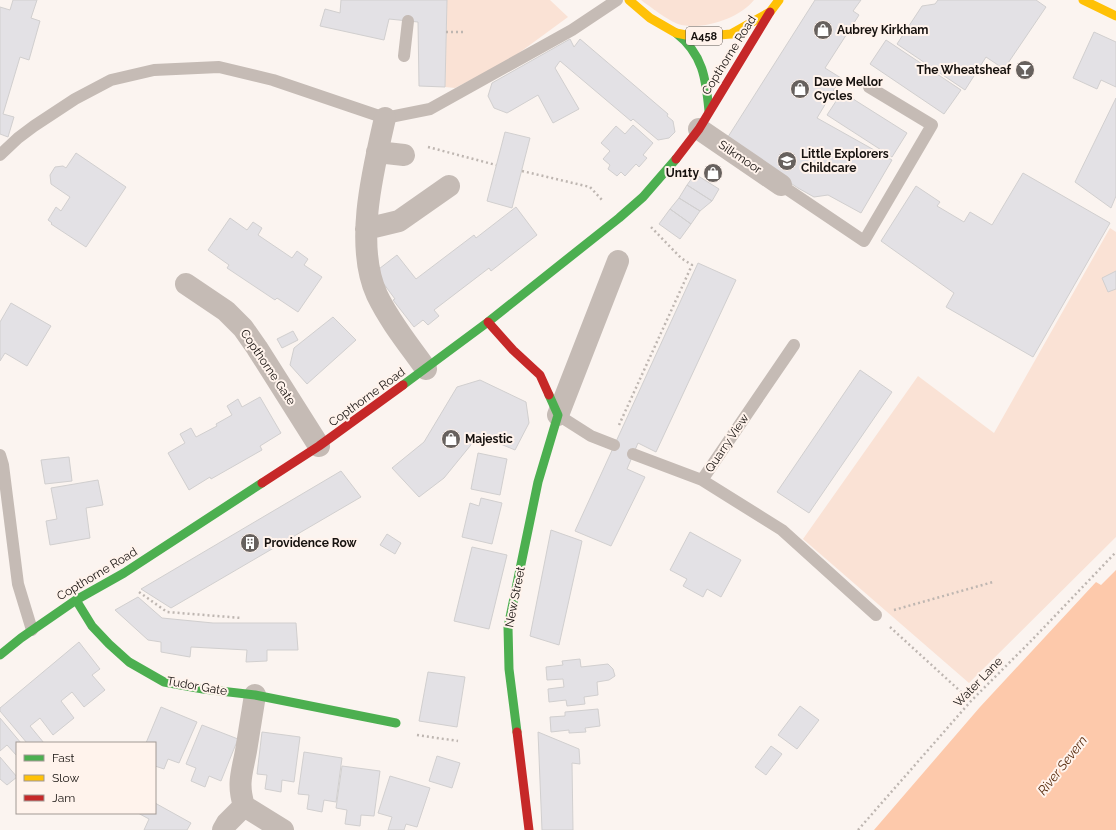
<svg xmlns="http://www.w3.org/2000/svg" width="1116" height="830" font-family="Raleway,sans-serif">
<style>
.green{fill:#fae2d5}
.water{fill:#fdc9ab}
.building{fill:#e3e1e5;stroke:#d1cfcf}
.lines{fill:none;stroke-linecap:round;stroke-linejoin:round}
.path{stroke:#beb6b1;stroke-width:2.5;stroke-dasharray:2 3;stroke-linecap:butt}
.lane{stroke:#c5bbb5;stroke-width:12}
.street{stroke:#c5bbb5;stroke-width:22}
.fast{stroke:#4caf50;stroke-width:9}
.slow{stroke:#ffc107;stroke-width:9}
.jam{stroke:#c62828;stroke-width:9}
.labels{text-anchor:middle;stroke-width:4;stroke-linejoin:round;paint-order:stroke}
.shield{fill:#fff3ec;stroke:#5d5651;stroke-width:1}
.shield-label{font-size:11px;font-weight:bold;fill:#17120f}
.poi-label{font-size:12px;font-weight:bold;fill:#17120f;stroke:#fff3ec;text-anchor:start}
.street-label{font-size:12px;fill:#17120f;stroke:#fff3ec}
.water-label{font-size:13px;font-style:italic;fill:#56290b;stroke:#fff3ec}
</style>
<rect width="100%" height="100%" fill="#fbf4f0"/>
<path class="green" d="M447,0H550L568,17L508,61L455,88L445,87Z
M641,0H754C739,19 701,31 678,24C669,21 649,6 641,0Z
M1110,228L1116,232V537L969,683L803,539L918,376L994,433Z"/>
<path class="water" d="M1116,570V830H874L980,707L1096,582L1101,585Z"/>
<path class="building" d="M13,0H37L31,18L40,21L29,60L20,57L3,114L14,117L8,137L0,134V7L10,10Z
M341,0H447L445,87L419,86L418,22L389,19L384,40L320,26L325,9L340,13Z
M815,0H861L853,11L859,15L825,68L841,78L817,118L892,160L861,213L828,195L814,197L798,188L726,140Z
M938,0H1036L1046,7L1004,69L986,57L965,90L897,44L922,6L935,4Z
M1094,32L1116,42V87L1101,80L1097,89L1073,78Z
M570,39L574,47L580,39L668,114L667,116L673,121L675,132L669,138L658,140L633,119L631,121L560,61L555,68L579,109L553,123L538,95L507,113L494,108L488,96L492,83Z
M886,40L961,90L944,114L870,64Z
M842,92L907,133L892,157L827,115Z
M1116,98V196L1111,208L1075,182Z
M633,125L653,143L643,155L647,158L639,167L636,164L625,176L621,172L617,176L608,169L610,165L603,159L610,151L601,143L616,126L625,134Z
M505,132L530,138L512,208L487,201Z
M76,153L126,187L86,247L51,224L52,223L48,220L56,207L61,211L70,197L51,184L50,175L55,167L63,166L66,168Z
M1023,173L1110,223L1033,357L946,307L954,293L881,241L916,186L940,202L937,206L964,222L970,212L992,225Z
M695,174L719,189L712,201L687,185Z
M687,185L712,201L700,211L679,198Z
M679,198L700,211L691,224L670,209Z
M516,207L537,235L491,271L489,268L434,310L439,316L428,325L423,320L414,327L393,300L395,299L375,272L397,255L416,279L474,235L476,238Z
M670,209L691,224L680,239L659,224Z
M230,218L247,230L253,222L262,228L258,235L292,258L297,251L308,259L304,265L322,277L298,312L277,298L275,300L227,268L229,265L208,250Z
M698,263L736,280L656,452L638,443L627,469L645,477L611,546L575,531Z
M1116,271V289L1108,292L1102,278Z
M11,303L51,326L27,366L5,353L0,361V322Z
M333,317L356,340L307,384L290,365L294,348Z
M293,331L298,340L282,348L277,339Z
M860,370L892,392L809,513L777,492Z
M480,380L526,402L529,423L515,450L479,435L444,478L419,497L392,468L424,442L457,387Z
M260,397L281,433L260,446L262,450L211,479L210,477L189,490L168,453L185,443L180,434L191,428L196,437L217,426L216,424L232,415L227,406L238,399L242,407Z
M478,453L507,459L500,495L471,489Z
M69,457L72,481L45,484L41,460Z
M341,471L361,497L171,608L141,589Z
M98,480L103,505L86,508L90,538L50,545L46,521L57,519L51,488Z
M481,498L502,503L492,544L462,537L470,503L479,506Z
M551,530L582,541L559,645L530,636Z
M690,532L741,560L721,597L707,589L703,597L683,586L687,579L670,570Z
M387,534L401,543L395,554L380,545Z
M472,547L507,555L489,629L454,621Z
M138,597L162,618L213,623H296L298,650H267V661L246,662L247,650L191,647L190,657L161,652V642L148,640L115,610Z
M79,642L100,669L92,675L105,690L84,707L72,692L61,701L74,718L53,735L40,718L30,726L44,743H27L0,711V708Z
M580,659L581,667L608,664L613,669L615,676L609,680L597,682L598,695L584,697L585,704L567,706L566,700L549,702L548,689L564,687L563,679L547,680L546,667L563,665L562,661Z
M428,672L465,677L457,727L419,721Z
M800,706L819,720L797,749L778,735Z
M161,707L197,722L179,763L168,759L164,769L155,766V743H146Z
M598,709L600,726L585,728L586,732L569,733V730L551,732L550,717L565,716V712Z
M0,718L21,743H17V756L7,745L0,751Z
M202,725L238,739L221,781L209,776L205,787L191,781L196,768L186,764Z
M262,732L300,737L294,782L282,780L281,792L265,789L267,775L257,774Z
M538,732L579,749L580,764L572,763L573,830H542Z
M771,746L782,754L766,775L755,767Z
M304,752L342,758L336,802L324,800L322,812L307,809L309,795L298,794Z
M437,756L460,763L452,788L429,781Z
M0,757L17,777L7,785L0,779Z
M342,766L380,771L374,816L361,815L360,826L345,824L347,810L336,808Z
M390,776L430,788L417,827L406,824L404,830H388L392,817L378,813Z
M155,803L191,823L187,830H144L149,819L138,813H155Z"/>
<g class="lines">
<path class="path" d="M446,32H463
M428,147L496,165
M522,171L590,187L602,200
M619,425L692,265L681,258L649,225
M139,592L167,612L242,618
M894,610L993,582
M890,627L971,701
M417,735L458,741
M858,830L971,701L1031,641L1116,552"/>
<path class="lane" d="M404,56L408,21
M0,155L18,138L34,126L75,99L111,80L154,70L219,67L273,80L385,118L430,109L572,30L617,0
M781,185L864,241L932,125L869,87
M558,415L591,436L614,445
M633,454L702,480L794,345
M0,455L3,465L18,584L32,630
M702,480L782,530L876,615"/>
<path class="street" d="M385,118C373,170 354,245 377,295C390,322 409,345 426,369
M699,129L781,185
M377,152L404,155
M366,229L399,221L449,186
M186,284L226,311L243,328L257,348L319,446
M558,415L618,261
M255,695C252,714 249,732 246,751C242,773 237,783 244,806L283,830
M223,830L227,823L244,806"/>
<path class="fast" d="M676,33C703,54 706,79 709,111
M403,385L488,322L619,218L643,197L676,159
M76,600L92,626L109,644L129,662L164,682L203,689L255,695L396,723
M0,655L21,638L76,600L124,573L262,483
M517,732L509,669L508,627L538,482L558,415L549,395"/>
<path class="slow" d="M629,0L650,18L676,33L696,37L731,34L770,12L779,0
M1083,0L1116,16"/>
<path class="jam" d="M676,159L699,129L770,12
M488,322L513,350L540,375L549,395
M262,483L319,446L403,385
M517,732L529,830"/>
</g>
<defs>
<g id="shop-disc" transform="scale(1)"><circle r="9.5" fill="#67615e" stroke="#fff3ec"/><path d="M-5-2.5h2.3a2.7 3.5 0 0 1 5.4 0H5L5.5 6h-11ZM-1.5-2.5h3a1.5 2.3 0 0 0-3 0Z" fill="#fff"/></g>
<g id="bar-disc" transform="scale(1)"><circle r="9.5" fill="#67615e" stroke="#fff3ec"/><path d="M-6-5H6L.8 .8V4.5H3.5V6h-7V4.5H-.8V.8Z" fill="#fff"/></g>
<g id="school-disc" transform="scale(1)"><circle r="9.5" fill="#67615e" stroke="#fff3ec"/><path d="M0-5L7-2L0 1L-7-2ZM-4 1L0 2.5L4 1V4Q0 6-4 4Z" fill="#fff"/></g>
<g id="building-disc" transform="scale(1)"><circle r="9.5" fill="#67615e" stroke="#fff3ec"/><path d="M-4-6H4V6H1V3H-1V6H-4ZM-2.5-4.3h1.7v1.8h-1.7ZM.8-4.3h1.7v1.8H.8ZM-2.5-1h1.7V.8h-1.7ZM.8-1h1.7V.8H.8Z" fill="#fff"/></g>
</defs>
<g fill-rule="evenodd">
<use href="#shop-disc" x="823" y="30"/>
<use href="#bar-disc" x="1025" y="70"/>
<use href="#shop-disc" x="800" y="89"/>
<use href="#school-disc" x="787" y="161"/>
<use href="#shop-disc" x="713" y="173"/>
<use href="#shop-disc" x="451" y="439"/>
<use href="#building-disc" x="250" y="543"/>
</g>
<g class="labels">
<rect class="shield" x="686" y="27" width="36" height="18" rx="3"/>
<g class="shield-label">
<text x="704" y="40">A458</text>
</g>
<g class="poi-label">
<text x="837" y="34">Aubrey Kirkham</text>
<text x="1011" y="74" text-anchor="end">The Wheatsheaf</text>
<text x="814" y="86">Dave Mellor<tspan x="814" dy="14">Cycles</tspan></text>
<text x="801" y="158">Little Explorers<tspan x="801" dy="14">Childcare</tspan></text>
<text x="699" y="177" text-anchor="end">Un1ty</text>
<text x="465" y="443">Majestic</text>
<text x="264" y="547">Providence Row</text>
</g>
<g class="street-label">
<text transform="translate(729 55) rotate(-58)" y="4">Copthorne Road</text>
<text transform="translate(740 157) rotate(34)" y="4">Silkmoor</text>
<text transform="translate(268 367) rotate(56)" y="4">Copthorne Gate</text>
<text transform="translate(367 397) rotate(-36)" y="4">Copthorne Road</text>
<text transform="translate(727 443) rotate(-56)" y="4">Quarry View</text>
<text transform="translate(97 574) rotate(-31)" y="4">Copthorne Road</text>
<text transform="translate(515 597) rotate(-79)" y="4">New Street</text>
<text transform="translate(978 682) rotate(-46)" y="4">Water Lane</text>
<text transform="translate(197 686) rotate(10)" y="4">Tudor Gate</text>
</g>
<g class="water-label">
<text transform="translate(1062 765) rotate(-52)" y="5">River Severn</text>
</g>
</g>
<rect x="16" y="742" width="140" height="72" fill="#fff3ec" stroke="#a29994"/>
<rect x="24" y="755" width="20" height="6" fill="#4caf50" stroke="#a29994"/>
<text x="52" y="762" font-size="12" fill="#17120f">Fast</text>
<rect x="24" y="775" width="20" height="6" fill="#ffc107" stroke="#a29994"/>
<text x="52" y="782" font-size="12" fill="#17120f">Slow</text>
<rect x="24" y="795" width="20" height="6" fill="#c62828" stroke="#a29994"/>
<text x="52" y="802" font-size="12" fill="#17120f">Jam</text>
</svg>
